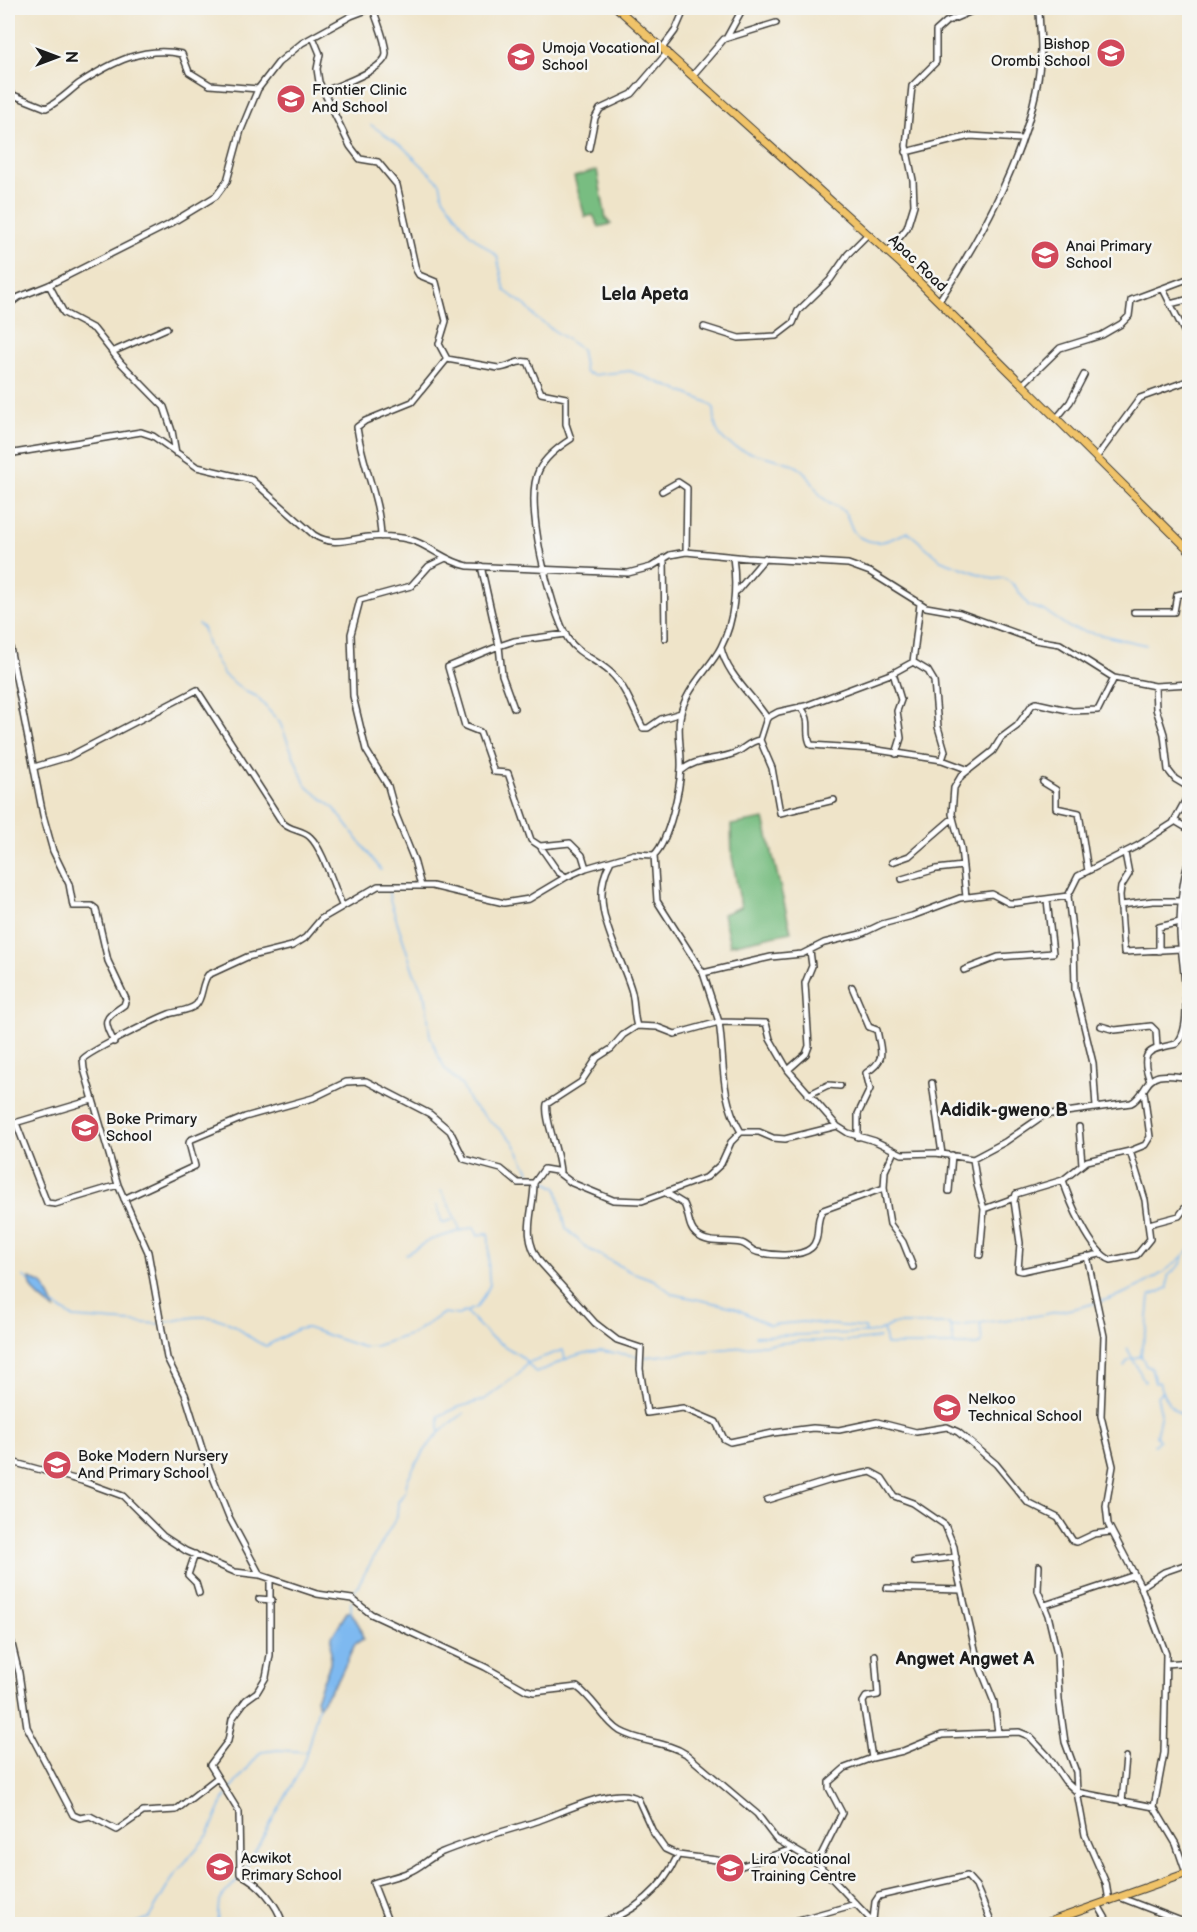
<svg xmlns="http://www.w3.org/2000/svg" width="1197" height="1932" font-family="'Balsamiq Sans',sans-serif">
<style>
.forest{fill:#78bd81;stroke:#4a6c4e;stroke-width:1.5}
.water{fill:#7eb9f0;stroke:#4d6a86;stroke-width:1.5}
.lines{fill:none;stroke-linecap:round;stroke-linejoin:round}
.stream{stroke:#7eb9f0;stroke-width:1.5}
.minor-casing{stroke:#3c3a36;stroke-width:8}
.major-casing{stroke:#3c3a36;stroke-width:9}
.minor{stroke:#fff;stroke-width:5}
.major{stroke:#f0c369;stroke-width:7}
.labels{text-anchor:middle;stroke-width:5;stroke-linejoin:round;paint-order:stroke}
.poi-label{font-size:15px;fill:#1c1c1c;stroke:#f6f6f2;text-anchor:start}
.street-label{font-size:15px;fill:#1c1c1c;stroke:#f6f6f2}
.quarter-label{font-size:18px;font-weight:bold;fill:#1c1c1c;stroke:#f6f6f2}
</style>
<rect width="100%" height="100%" fill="#f6f6f2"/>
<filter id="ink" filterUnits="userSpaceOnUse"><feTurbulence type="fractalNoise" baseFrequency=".0167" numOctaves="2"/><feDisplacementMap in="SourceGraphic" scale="12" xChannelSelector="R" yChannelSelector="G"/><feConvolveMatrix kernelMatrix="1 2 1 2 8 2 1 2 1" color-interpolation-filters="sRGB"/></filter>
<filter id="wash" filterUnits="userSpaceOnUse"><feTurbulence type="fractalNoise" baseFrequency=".008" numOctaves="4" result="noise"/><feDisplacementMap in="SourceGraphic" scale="24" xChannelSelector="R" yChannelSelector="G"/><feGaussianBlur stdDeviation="1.35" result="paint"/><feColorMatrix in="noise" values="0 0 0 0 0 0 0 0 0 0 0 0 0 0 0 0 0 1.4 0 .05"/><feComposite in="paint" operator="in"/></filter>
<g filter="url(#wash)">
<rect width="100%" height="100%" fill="#efe4c9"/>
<path class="forest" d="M597,170L606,219L611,224L599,227L593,215L585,217L574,177Z
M764,819L791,932L730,945L723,914L741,907L732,857L731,825Z"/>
<path class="water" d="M30,1278L44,1285L56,1311C46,1302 29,1293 30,1278Z
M347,1612H351L360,1627L363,1639L355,1644L340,1676L319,1706L316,1699L330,1664L332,1636Z"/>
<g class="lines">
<path class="stream" d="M371,125L403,147L440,183L443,197L469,233L497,256L505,291L526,306L537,319L581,349L585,372L593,375L630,371L707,402L714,408C715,415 714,424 717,430C731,459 778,452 802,470C811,478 814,487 821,496C827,503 838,505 844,512C851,519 849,532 861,538C880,547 890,539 908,532L941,560L993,579L1004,578L1014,585L1029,606L1045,611L1070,628L1146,645
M198,624L203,628L208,646L224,675L246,692L256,696L280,723L306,786L334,808L381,870
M388,888L390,900L414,973L426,998L430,1036L439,1057L445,1069L462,1086L471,1104L513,1141L531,1175L536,1178
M541,1179L557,1188L566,1228L585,1247L629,1271L654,1280L673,1294L733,1307L769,1325L803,1322L865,1328V1333
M441,1191C444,1193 459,1226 460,1231
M437,1205L442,1223L452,1220
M1183,1258L1181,1264L1168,1276V1288L1150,1296L1147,1329L1142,1346L1141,1355L1146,1366L1151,1367L1155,1383L1159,1382C1163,1399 1172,1413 1190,1417
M23,1276L30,1281
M54,1305L74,1318L159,1324
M466,1312L490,1337L522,1357L536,1373L571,1357L589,1352L601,1351L645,1357L802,1341H854L879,1338
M163,1323C188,1318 208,1311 233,1325C245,1332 252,1341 266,1346L298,1329L307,1328L362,1347L375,1346L412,1334L444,1313L458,1315L477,1307L490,1285C486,1267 491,1251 488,1233L478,1236L474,1227L430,1240L406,1254
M883,1329L886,1345H976L982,1343L980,1323C1051,1314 1138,1306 1190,1249
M755,1336L865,1333L878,1332L892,1324H949L951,1327
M954,1345L951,1327L979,1323
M1127,1348L1145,1382
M1124,1366L1128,1360L1141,1356
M439,1432V1416L459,1407L484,1400L520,1373L527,1363L563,1350L565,1359
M1154,1445L1159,1440L1156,1436L1161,1413L1157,1396L1161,1392
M352,1596L397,1516L398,1502L406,1490C404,1477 429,1444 438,1434C446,1426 456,1420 464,1413
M351,1614V1601
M229,1791L261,1752L278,1750L307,1752
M243,1873L297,1776L305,1758L319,1705
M133,1924L149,1918L175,1874L208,1835L226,1795
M217,1924L219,1900L240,1877"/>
</g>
</g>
<g filter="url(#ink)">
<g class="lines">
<g class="minor-casing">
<path id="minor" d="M1102,8V11
M313,37L320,54L317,69L319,82L350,146L360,159L378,162L397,185L416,270L419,275L436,282L446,321L439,344L447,359
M727,37L743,8
M663,47L675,31L685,8
M693,75L724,39L776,23
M325,91C339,85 387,69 386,53C385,38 377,22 373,8
M8,93L46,108C59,102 69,91 80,83C111,63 144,45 182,54L189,72L210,85L258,89
M589,148L595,118L600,109L632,94L668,52
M906,152L970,136L1021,139
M888,252L907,228L914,205L913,180L906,146L912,86L936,62V31L946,22L979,8
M49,285L64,313L94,329L121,363L164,407L172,431L176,453
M1163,289L1190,343
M939,301C985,231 1038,135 1041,49C1041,35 1039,21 1039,8
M1170,304L1190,299
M8,305L19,297L49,285L168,225L216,196L227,181L241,130L258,89L278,63L302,43L351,16L372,8
M704,327L739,338L776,336L793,323L798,311L830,280L848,254L868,234
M112,352L167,328
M447,359L498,368C510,368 516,359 528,362L541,393L566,398V424L571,439C560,446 545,458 539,470C523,502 550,609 568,639C579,656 601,661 614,676C627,690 634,711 643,728H648L661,719L681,713
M1022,385L1060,348L1102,335L1121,324L1129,316L1131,300L1190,278
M1056,419L1070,402L1084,375
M8,454L141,432L153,436L197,467L252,480L314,535C333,547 349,539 369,537C379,536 392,537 402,538C426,541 444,562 468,566L628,573L651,567L670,555L686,552L747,558L848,564L870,572L926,607L960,613L1035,640L1060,644L1114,678L1155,686L1190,684
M1096,458L1140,398L1190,380
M662,491L678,482L687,488L686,552
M381,537C380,499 362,465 357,427L365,421L412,402L447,359
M664,558L665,638
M481,566L499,646L448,667L465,726L480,732L494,772L508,773L531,840L540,846L558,872L566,877
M737,591L765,558
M1134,612H1174L1177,595L1190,592
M8,637L43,815L53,851L69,884L73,906H92L96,909L108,961L126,999L124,1005C104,1019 102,1019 114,1042
M721,648C727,675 753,696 767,718
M913,662L928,671L934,681L938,727L945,751L942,760L969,770
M893,673L901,700L897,711L901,738L896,754
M1155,686L1156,709L1164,734L1168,770L1175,779L1190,788
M800,707C814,721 803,732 811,745L871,749L942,760
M514,708L502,675L499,646L514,641L566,634
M34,767L68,757L197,690L282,822C289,831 302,829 310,837C323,849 334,888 342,905
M681,771C697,757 716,761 735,753C745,749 749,741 760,740
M1043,782L1056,790V808L1079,813L1088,871
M834,800L780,813L772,768L760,740L767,718L778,712L805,706L893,673L913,662L920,604
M1175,821L1190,830
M540,846L570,843L582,855L586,868
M1125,853L1129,874L1121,887L1120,895L1124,952L1181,949
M654,855L657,901L703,973L719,1022L766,1023L770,1039L788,1070L837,1126L848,1133L875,1141L902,1154L936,1153L973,1159L1005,1142L1044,1115L1131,1103C1144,1097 1145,1079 1159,1076C1168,1074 1180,1077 1190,1078
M654,855C669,841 680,789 681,768C682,751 677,734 680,718C684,689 710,669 721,647C735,620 737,586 733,557
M892,862L909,856L953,818
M610,863C587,904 619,950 631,989C635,1001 633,1015 637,1026L657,1027L675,1034L719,1022C725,1061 719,1095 741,1132
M902,879L936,869L963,866
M421,886L414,860L396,815L388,786L366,750L353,696L351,634L360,600L411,586L429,566L446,558
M1068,896L1074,945L1075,989L1093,1063L1096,1107
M966,897L961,848L952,814L954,788L961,776L993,751L1001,738L1017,726L1032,705L1036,703L1072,711L1098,710L1114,678
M1121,905L1153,901H1182
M1159,951V927L1180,922
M964,970L998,957L1053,953L1047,900
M703,973L771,957L802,954L824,943L861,934L882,924L912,916L960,898L992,894L1009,903H1016L1068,896L1078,876L1137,846L1173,823L1190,792
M852,987L869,1027L877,1030C881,1053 887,1059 866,1073L870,1089L858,1114V1137
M1101,1026L1115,1030L1151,1026L1156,1031L1157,1047
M788,1070L806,1054L809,1046L805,983L812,966L810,951
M1150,1081C1138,1049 1151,1050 1176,1044C1196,1027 1180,956 1180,931C1180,908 1182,879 1190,858
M932,1083L942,1154
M808,1095L828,1085L840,1086
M16,1123L47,1203L55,1204L118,1185
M8,1125L92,1100
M1079,1127L1082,1164
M1130,1151L1087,1161L1063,1180C1069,1200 1091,1253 1111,1260L1137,1255L1150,1239L1145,1200L1130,1151L1145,1145L1150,1137L1144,1092
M973,1159L977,1185L984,1209L980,1255
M560,1172C559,1151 544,1119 547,1104L581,1082L597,1058L611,1049L623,1035L637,1026
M1063,1180L1016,1194L1014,1201L1020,1243L1018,1270L1022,1271L1100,1254
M534,1183C534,1213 520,1234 540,1262L595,1323L617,1340L641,1348L640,1369L647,1413L683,1408L716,1422L724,1439L730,1442L773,1433L813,1428L839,1430L877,1422L916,1432L947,1427L958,1432L996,1464L1028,1503L1058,1518L1073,1541L1077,1542L1094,1534L1110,1532
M884,1188L890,1224L903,1242L913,1267
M949,1191L952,1155
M666,1193L684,1204C689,1213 688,1228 696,1234C707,1245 727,1240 741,1243C747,1244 750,1250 757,1252C770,1255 800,1258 811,1248C822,1238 814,1221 823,1210L884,1188L885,1171L894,1151
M124,1199L195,1166L189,1143L190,1140L245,1117L313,1098L346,1082L366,1081L430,1114L450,1131L464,1159L501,1169L518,1183H534L544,1169L556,1171L572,1183L613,1200L642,1201L707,1177L721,1164L731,1142L741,1132H759L773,1138L785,1139L837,1126
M984,1209L1014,1198
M1149,1224L1179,1216L1187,1205
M1087,1256L1104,1336L1101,1416L1113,1466L1106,1506L1108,1524L1141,1587L1166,1654L1164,1753L1154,1807L1176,1844L1186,1873
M1187,1312L1190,1327
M8,1461L82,1481L123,1496L163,1536L186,1551L235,1572L260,1575L317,1594L352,1599L371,1614L485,1667L526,1690L534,1692L577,1687C594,1699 605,1722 620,1731C641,1743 666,1741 686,1754L757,1814L776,1839L817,1863L875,1924
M767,1500L831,1480L871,1472L882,1478L894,1496L913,1503L945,1525L954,1547L958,1575L978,1662L994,1702L998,1732
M195,1554L188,1575L196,1583L199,1593
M914,1562L956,1557
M1039,1566L1038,1591L1048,1615L1057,1653L1059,1700L1065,1742L1076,1772L1077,1792L1154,1807
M260,1575L229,1517L204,1455L185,1394L167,1358L148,1252L118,1185L84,1069L83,1059C88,1052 156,1019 169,1014C177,1011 189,1011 196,1005C203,998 201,984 208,975L247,957L292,946L305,938L321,919L378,886H432L504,903L529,899L566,877L586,868L634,854L654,855
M270,1579V1655L266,1677L257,1692L246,1700L232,1719L228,1741L210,1765L239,1812L240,1874C260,1883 277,1904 283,1924
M1141,1587L1164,1572L1190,1563
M887,1588L961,1590
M259,1599L272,1600
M1045,1605L1135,1575
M8,1628L19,1673L27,1727L73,1815L80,1818L90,1816L117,1830L143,1812L176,1810L217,1778
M1166,1664L1190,1662
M872,1758L903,1751L942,1735L1019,1732L1029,1736L1047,1755L1065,1781L1077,1792L1085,1835L1106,1883L1109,1901
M1122,1802L1126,1757
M817,1863L842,1813L829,1788V1782L845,1768L872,1758L863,1702L866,1697L878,1695L875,1655
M1119,1897L1189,1924
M1098,1905L1109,1924
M873,1920L875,1902L879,1896L967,1876L976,1886L992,1924
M389,1924L373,1883C385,1879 397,1877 409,1872C420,1868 429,1858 440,1853C469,1841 498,1833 528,1824C552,1818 615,1783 638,1799L653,1832L665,1849L678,1855L717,1860L739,1867L792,1849
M598,1924C634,1913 662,1890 678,1855
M784,1924L856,1904"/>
</g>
<g class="major-casing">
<path id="major" d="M617,8L901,264L1190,551
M1043,1924L1190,1872"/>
</g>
<use href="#minor" class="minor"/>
<use href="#major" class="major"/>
</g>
</g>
<defs>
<g id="school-disc" transform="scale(1.5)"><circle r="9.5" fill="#d1495b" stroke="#f6f6f2"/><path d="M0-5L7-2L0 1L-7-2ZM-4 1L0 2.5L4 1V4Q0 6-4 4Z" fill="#fff"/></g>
</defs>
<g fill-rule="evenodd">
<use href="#school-disc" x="1111" y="53"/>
<use href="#school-disc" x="521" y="57"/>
<use href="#school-disc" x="291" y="99"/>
<use href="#school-disc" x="1045" y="255"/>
<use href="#school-disc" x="85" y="1128"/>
<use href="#school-disc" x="947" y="1408"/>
<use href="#school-disc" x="57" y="1465"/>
<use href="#school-disc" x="220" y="1867"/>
<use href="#school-disc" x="730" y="1868"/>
</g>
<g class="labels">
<g class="poi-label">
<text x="1090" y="49" text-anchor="end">Bishop<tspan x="1090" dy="17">Orombi School</tspan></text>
<text x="542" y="53">Umoja Vocational<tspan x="542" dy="17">School</tspan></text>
<text x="312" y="95">Frontier Clinic<tspan x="312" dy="17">And School</tspan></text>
<text x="1066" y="251">Anai Primary<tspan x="1066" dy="17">School</tspan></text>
<text x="106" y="1124">Boke Primary<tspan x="106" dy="17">School</tspan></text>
<text x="968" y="1404">Nelkoo<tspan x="968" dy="17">Technical School</tspan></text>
<text x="78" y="1461">Boke Modern Nursery<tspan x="78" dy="17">And Primary School</tspan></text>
<text x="241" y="1863">Acwikot<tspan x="241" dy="17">Primary School</tspan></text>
<text x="751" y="1864">Lira Vocational<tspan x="751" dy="17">Training Centre</tspan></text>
</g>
<g class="street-label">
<text transform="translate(918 263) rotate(44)" y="5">Apac Road</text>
</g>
<g class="quarter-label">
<text x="645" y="300">Lela Apeta</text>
<text x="1004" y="1116">Adidik-gweno B</text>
<text x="965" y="1665">Angwet Angwet A</text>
</g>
</g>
<rect width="1197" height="1932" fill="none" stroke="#f6f6f2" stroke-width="30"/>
<g transform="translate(57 57) rotate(90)" stroke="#f6f6f2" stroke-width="4.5" paint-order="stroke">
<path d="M0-4.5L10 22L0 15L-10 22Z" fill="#1c1c1c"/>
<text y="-9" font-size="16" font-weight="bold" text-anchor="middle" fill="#1c1c1c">N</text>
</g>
</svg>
